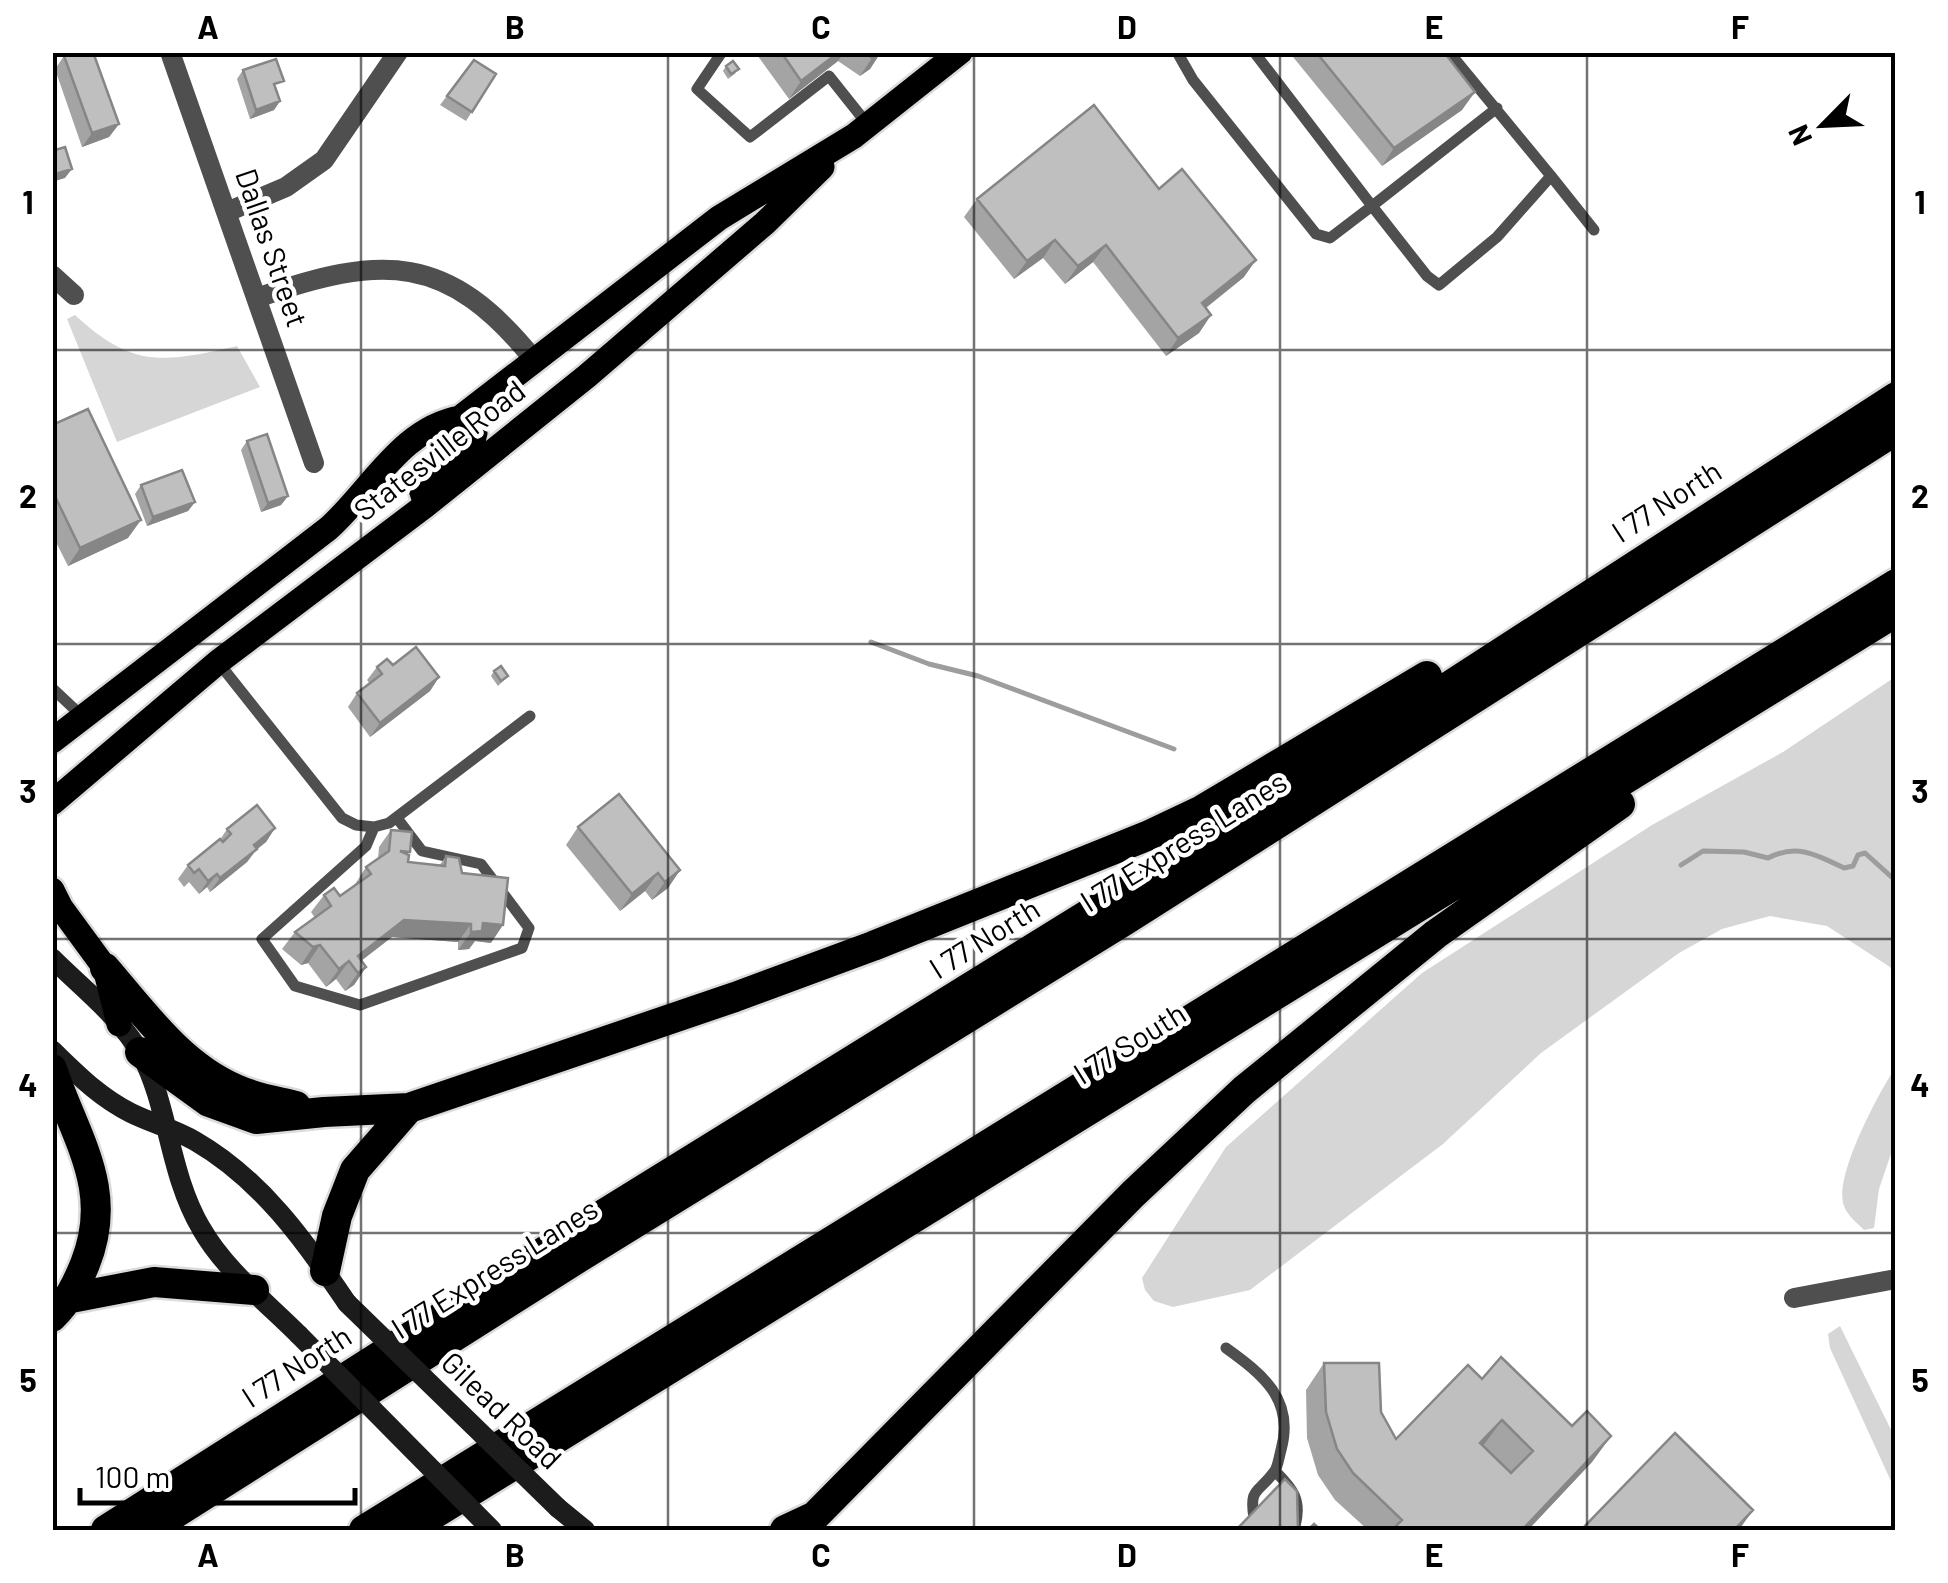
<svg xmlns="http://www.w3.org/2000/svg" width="1948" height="1583" font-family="Barlow,sans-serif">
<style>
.green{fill:#d6d6d6}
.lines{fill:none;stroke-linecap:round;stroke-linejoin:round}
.stream{stroke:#9d9d9d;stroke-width:5}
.primary-casing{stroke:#dbdbdb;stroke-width:30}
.highway-casing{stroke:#dbdbdb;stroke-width:35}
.lane{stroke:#4f4f4f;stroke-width:11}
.street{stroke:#4f4f4f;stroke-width:20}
.secondary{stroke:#1c1c1c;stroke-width:20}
.primary{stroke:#000;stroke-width:25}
.highway{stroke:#000;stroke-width:30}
.secondary-bridge{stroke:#1c1c1c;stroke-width:20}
.wall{fill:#a4a4a4}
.shaded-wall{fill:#868686}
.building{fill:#bfbfbf;stroke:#868686;stroke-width:2.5;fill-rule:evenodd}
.grid{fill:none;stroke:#000;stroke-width:2.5;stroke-opacity:0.55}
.labels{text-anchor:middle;stroke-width:9;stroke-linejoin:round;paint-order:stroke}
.street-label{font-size:30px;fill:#000;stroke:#fff}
.neatline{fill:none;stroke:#000;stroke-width:4}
.grid-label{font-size:32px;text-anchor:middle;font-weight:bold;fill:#000}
</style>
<rect width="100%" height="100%" fill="#fff"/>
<path class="green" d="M75,315C134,370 165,362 237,346L260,387L117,442L67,319Z
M1895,677V979L1890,967L1827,926L1770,916L1722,929L1679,953L1541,1053L1443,1144L1250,1290L1173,1307L1154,1301L1145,1290L1142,1278L1226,1147L1422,973L1652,825L1783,752Z
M1895,1068V1142L1879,1189L1874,1228L1864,1230C1857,1223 1847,1215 1844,1206C1833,1177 1879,1093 1895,1068Z
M1840,1326L1895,1438V1490L1830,1348L1828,1334Z"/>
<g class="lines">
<path class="stream" d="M871,642L929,664L978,676L1174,749
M1681,865L1703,851L1744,852L1768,858C1797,843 1817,855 1844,868L1853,866L1858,855L1865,853L1896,881"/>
<g class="primary-casing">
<path id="primary" d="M426,505L421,489C435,466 470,463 475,433L470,424L460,418
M52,741L329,528C371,490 402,428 460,418L719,218L854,136L960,52
M52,803L218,662L426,505L587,376L765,223L822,167
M52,890L61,908L105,968L119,1024"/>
</g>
<g class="highway-casing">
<path id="highway" d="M105,968C143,1012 181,1066 236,1089C255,1098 276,1101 296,1106
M140,1052L209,1102L256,1119L324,1112L409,1108L735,997L873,946L1147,836L1202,810L1427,676
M52,1069C76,1140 115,1189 85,1264C76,1286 69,1300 52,1317
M325,1271L337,1216L355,1170L409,1108
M71,1298L154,1282L254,1290
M106,1530L570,1235L1281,795L1896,397
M149,1530L583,1255L1124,921L1896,430
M364,1530L1896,584
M408,1530L1896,612
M785,1530L815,1516L1133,1194L1244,1090L1436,934L1620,804"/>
</g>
<path class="lane" d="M722,52L697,89L750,137L829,76L868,125
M1177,52L1193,80L1316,234L1330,238L1372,206L1427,276L1439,285L1497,237L1551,176L1449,52
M1254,52L1372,206L1497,108
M1551,176L1594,230
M218,662L342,818L356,825L374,827L389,823L530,716
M52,688L84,718
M374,827L366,846L262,939L295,986L360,1005L522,948L529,928L481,864L422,851L397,818
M1226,1348C1262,1374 1295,1399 1281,1450C1279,1457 1278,1467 1274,1472C1258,1494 1249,1487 1254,1518
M1275,1471C1293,1489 1302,1500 1295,1526L1286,1530"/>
<path class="street" d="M170,52L314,463
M227,212L286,187L324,160L398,52
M52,275L74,295
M257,298C382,254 448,252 535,361
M1794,1298L1896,1279"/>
<path class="secondary" d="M52,958C82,988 120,1017 141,1054C169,1107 169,1174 201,1228C224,1269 266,1302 299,1335
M52,1050C77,1074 99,1097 131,1113C151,1123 175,1129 195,1141C261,1179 305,1241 347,1303
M558,1508L585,1530"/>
<use href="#primary" class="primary"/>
<use href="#highway" class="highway"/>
<path class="secondary-bridge" d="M347,1303L558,1508
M299,1335L492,1530"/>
</g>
<path class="wall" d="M755,52H881L870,69L860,76L838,61L789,99Z
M1289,52H1444L1462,110L1382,166Z
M64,56L119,124L109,137L82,147L55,69Z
M474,60L496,74L466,121L440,105Z
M726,66L736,73L728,79L723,71Z
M243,70L277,90L280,101L274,110L250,119L237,79Z
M1159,189L1244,277L1206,308L1211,315L1199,333L1166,356L1093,262L1065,284L1043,258L1014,279L964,217L977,199Z
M52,425L128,538L68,566L52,534Z
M247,441L288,496L281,505L261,512L241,450Z
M141,485L195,502L188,511L147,526L135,494Z
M393,665L439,677L430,691L370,737L348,707L357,693L370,684L367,680L377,667Z
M494,671L508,676L498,686L491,676Z
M578,827L680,870L668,888L652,900L645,891L620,911L566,845Z
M275,828L266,842L256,850L247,862L210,892L207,887L199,894L189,882L184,887L178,879L188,865L220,840L227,829Z
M391,830L408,854V862L439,866L446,856L462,873L491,943L475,941L469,949L458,950V942L392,937L361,961L366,967L354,985L345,991L336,979L326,987L308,963L301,965L282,949L295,932L315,918L311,912L324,895L340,896L354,886L366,867L378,859L379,847Z
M1324,1363L1381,1412L1396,1439L1482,1379L1572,1426L1611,1436L1592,1462L1528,1530H1368L1335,1500L1318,1475L1307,1438L1306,1390Z"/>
<path class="shaded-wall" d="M839,52H844L838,61L789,99L801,81Z
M881,52L870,69L860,76L872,58Z
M1475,92L1462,110L1382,166L1394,148Z
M280,101L274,110L250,119L256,110Z
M119,124L109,137L82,147L92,133Z
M72,169L65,178L52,182V175Z
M1055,240L1043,258L1014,279L1027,261Z
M1106,245L1093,262L1065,284L1078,266Z
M1256,260L1244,277L1189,321L1202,303Z
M1211,315L1199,333L1166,356L1178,338Z
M288,496L281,505L261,512L268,503Z
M195,502L188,511L147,526L153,517Z
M141,520L128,538L68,566L80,548Z
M439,677L430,691L370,737L380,723Z
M275,828L266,842L256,850L247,862L210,892L220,878L254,845Z
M680,870L668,888L652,900L665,882Z
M658,873L645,891L620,911L632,894Z
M217,874L207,887L199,894L208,881Z
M404,920L471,924L458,942L392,937L353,967L358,956Z
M483,923L503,925L491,943L475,941L469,949L458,950L471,932Z
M320,945L308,963L301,965L313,947Z
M349,961L336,979L326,987L339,969Z
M366,967L354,985L345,991L358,973Z
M1502,1420L1483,1446L1480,1443Z
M1611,1436L1592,1462L1528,1530H1522Z
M1753,1510L1739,1530H1734Z"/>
<path class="building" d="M74,52H93L119,124L92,133L64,56Z
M781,52H839L801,81Z
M864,52H880L872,58Z
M1316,52H1444L1475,92L1394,148Z
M276,59L284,81L274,84L280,101L256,110L243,70Z
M474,60L496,74L472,112L447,96Z
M733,61L739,69L731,74L726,66Z
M1094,105L1159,189L1182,169L1256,260L1202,303L1211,315L1178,338L1106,245L1078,266L1055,240L1027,261L977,199Z
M65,147L72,169L52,175V151Z
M88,409L141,520L80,548L52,490V425Z
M267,434L288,496L268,503L247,441Z
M182,470L195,502L153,517L141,485Z
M416,647L439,677L380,723L357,693L382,674L377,667L387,659L393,665Z
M501,666L508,676L501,681L494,671Z
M619,794L680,870L665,882L658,873L632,894L578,827Z
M257,805L275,828L254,845L257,849L220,878L217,874L208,881L199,869L194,873L188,865L220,839L223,842L231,834L227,829Z
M391,830L412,832L410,852L400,851L409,855L408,862L445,866L446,856L459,858L462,873L508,878L503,925L483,923L482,931L471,932V924L404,920L358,956L366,967L358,973L349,961L339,969L320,945L313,947L295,932L331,906L324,895L334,888L340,896L371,874L366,867L389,851Z
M1501,1357L1572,1426L1587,1411L1611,1436L1522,1530H1392L1402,1520L1353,1473L1337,1449L1326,1412L1324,1363H1379L1381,1412L1396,1439L1468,1365L1482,1379ZM1502,1420L1533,1451L1511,1473L1480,1443Z
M1675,1433L1753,1510L1734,1530H1581Z
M1285,1479L1297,1491L1298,1530H1236Z
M1314,1524L1321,1530H1308Z"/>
<path class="grid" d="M361,52V1530M668,52V1530M974,52V1530M1280,52V1530M1587,52V1530M52,350H1896M52,644H1896M52,939H1896M52,1233H1896"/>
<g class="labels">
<g class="street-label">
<text transform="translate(271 248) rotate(71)" y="10">Dallas Street</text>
<text transform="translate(440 451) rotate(-38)" y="10">Statesville Road</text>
<text transform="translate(1667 502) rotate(-33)" y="10">I 77 North</text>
<text transform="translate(1184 842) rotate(-32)" y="10">I 77 Express Lanes</text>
<text transform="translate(985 939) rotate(-32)" y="10">I 77 North</text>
<text transform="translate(1130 1044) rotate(-32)" y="10">I 77 South</text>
<text transform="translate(495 1269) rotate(-32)" y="10">I 77 Express Lanes</text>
<text transform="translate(297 1367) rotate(-33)" y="10">I 77 North</text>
<text transform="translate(501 1411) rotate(44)" y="10">Gilead Road</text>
</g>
</g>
<rect width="1948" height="1583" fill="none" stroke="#ffffff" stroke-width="110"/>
<g transform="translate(1823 125) rotate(246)" stroke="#ffffff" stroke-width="8" paint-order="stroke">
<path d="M0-8L18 38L0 25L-18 38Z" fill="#000000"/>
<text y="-15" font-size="28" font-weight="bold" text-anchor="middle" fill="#000000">N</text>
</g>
<path d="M80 1488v15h275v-15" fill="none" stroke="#000000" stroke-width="5"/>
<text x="95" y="1488" font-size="30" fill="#000000" stroke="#ffffff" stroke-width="8" paint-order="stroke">100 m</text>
<rect x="55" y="55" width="1838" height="1473" class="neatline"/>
<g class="grid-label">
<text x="208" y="39">A</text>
<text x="515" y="39">B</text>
<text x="821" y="39">C</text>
<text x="1127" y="39">D</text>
<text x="1434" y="39">E</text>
<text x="1740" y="39">F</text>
<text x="28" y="214">1</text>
<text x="1920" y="214">1</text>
<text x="28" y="508">2</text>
<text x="1920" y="508">2</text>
<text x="28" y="803">3</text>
<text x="1920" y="803">3</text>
<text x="28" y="1097">4</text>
<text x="1920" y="1097">4</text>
<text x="28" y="1392">5</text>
<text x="1920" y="1392">5</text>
<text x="208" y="1567">A</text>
<text x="515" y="1567">B</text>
<text x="821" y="1567">C</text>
<text x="1127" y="1567">D</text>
<text x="1434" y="1567">E</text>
<text x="1740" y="1567">F</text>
</g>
</svg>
